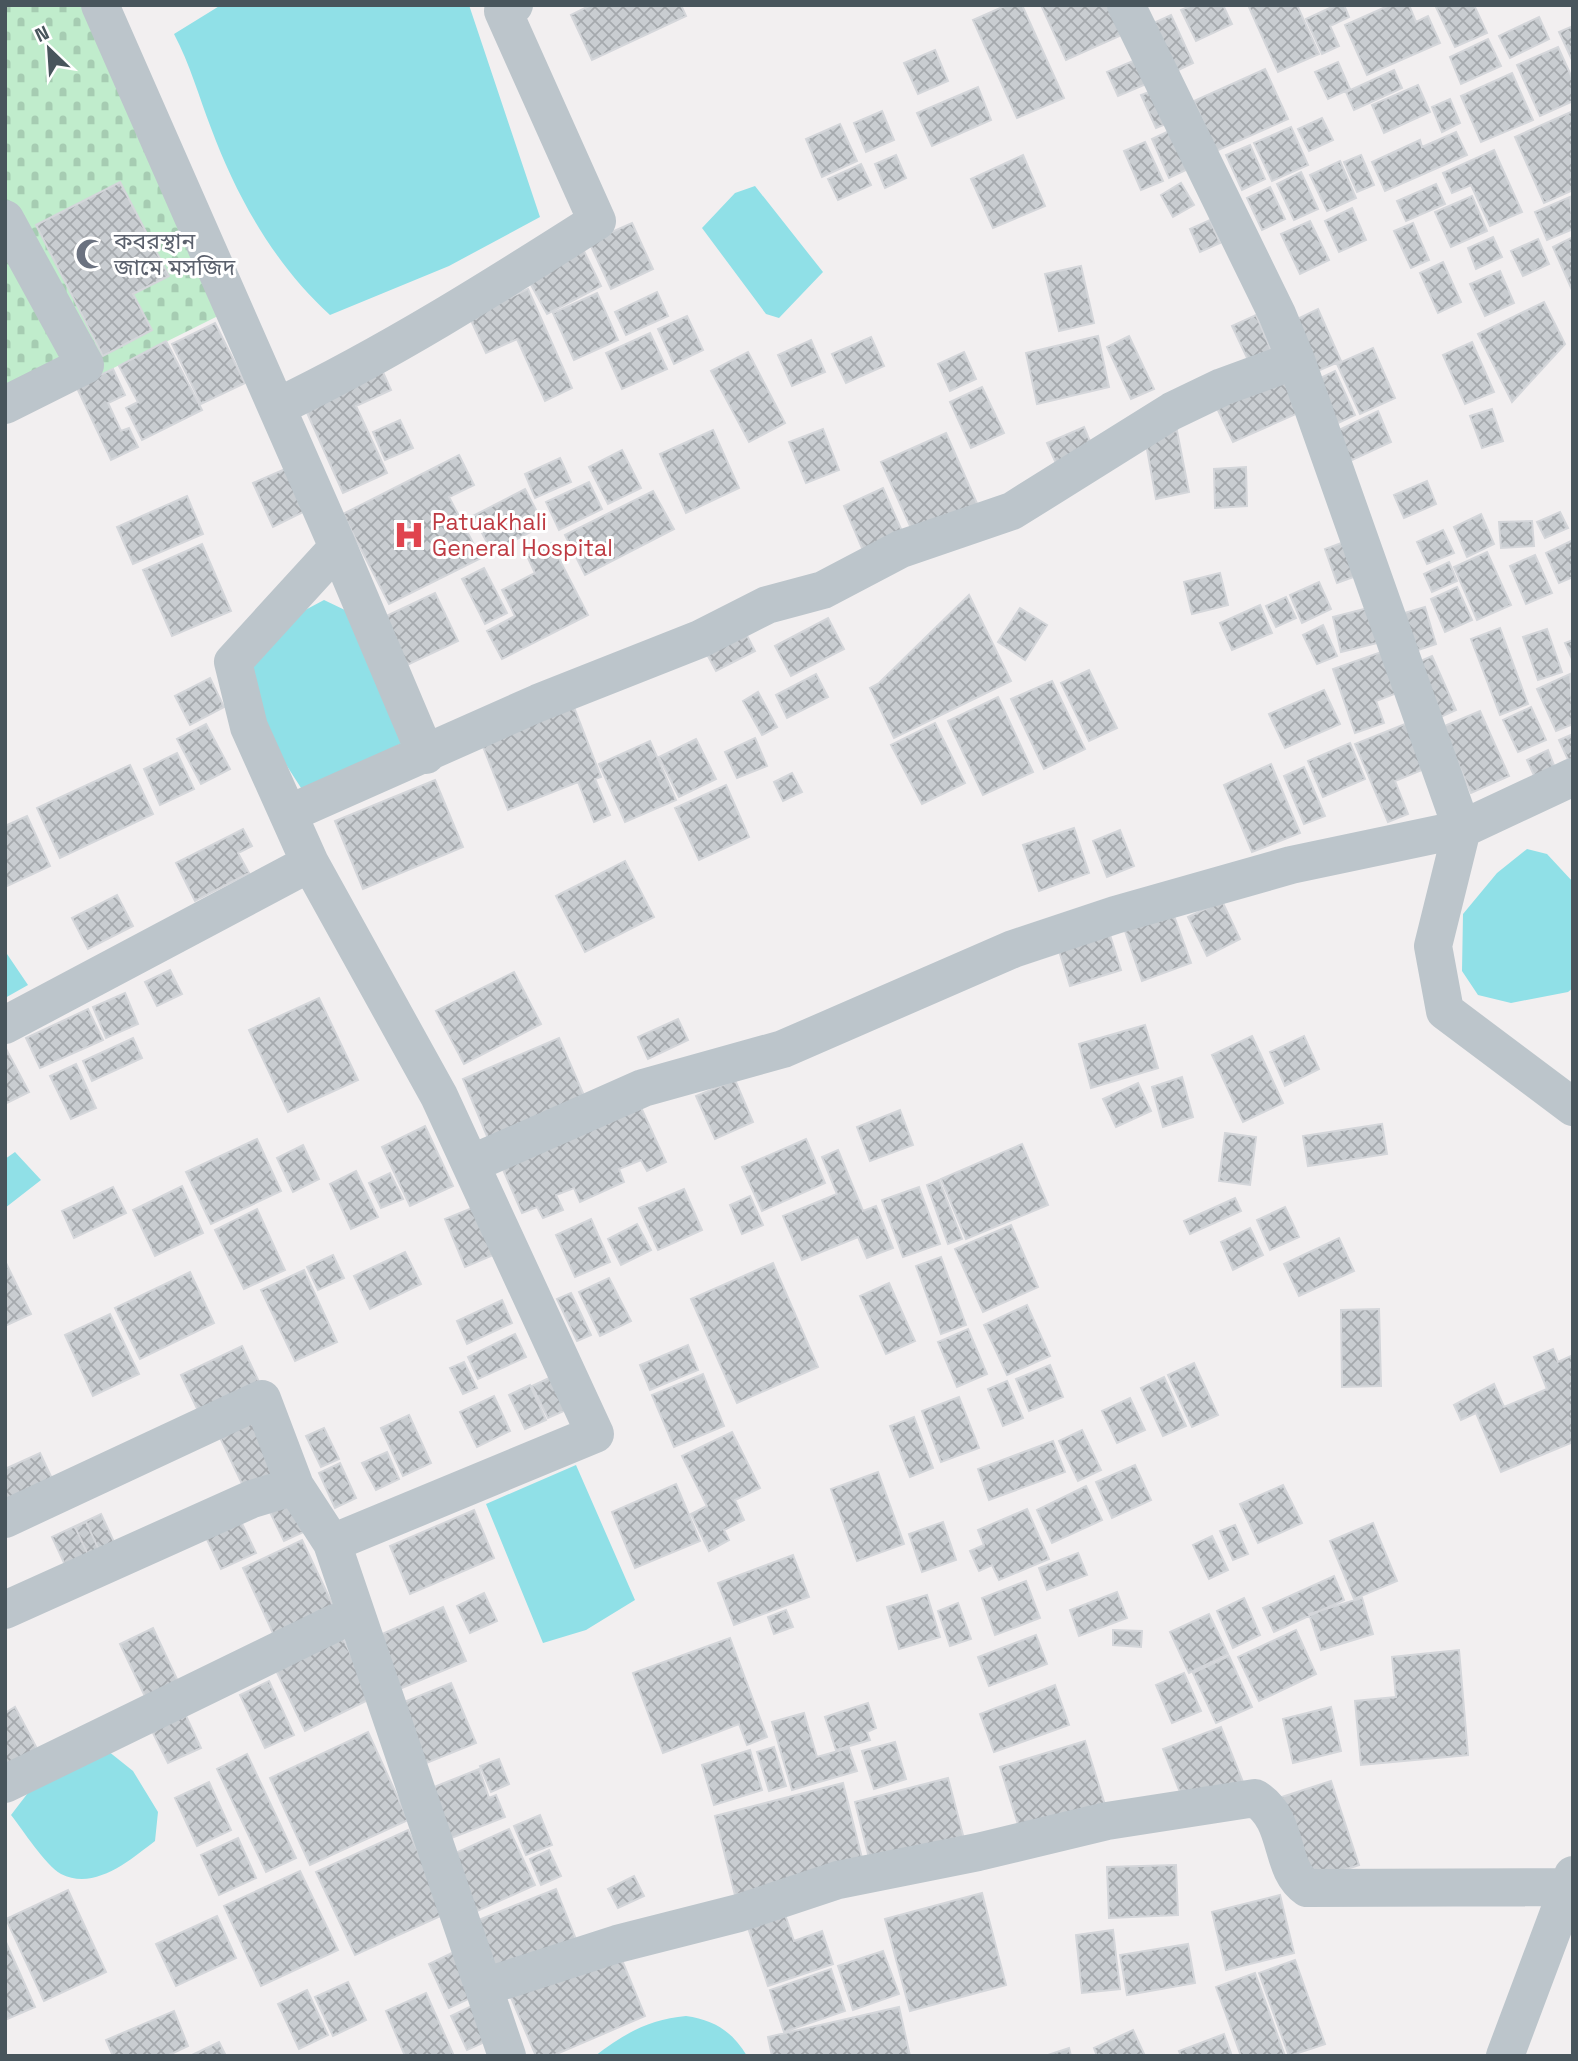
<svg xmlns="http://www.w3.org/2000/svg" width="1578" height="2061" font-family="'Space Grotesk','Noto Sans Bengali',sans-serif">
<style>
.cemetery{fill:url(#cemetery-stones)}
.water{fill:#90e0e7}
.building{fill:url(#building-cross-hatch);stroke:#d4d6da;stroke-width:2}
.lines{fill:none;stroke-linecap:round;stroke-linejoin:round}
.minor{stroke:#bcc5cb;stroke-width:38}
.labels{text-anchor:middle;stroke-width:6;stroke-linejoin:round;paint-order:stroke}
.worship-label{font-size:23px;fill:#5b616d;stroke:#fff;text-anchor:start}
.health-label{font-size:23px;fill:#be3a42;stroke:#fff;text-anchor:start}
</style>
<defs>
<pattern id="cemetery-stones" width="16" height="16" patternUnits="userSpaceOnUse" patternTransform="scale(1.75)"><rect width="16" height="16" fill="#c0eccc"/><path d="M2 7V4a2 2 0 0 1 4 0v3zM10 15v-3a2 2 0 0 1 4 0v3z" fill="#a6ccb2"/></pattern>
<pattern id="building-cross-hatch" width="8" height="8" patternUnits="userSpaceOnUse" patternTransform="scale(1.75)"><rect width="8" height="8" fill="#c9cdd1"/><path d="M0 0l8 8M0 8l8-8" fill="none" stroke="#a5a9ad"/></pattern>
</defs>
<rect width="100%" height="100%" fill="#f2eff0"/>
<path class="cemetery" d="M5,5H90L224,313L5,422Z"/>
<path class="water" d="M221,5H469L540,217L449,266L330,315C275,265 237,198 211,128C199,97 190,64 174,34Z
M755,186L823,272L779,318L766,314L702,228L735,193Z
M324,600L347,611L404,742L303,791L260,724L250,659L292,617Z
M1527,849L1547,854L1573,882V988L1568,992L1511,1003L1478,995L1462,971L1463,914L1497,873Z
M5,951L28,985L5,998Z
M15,1152L41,1180L5,1208V1159Z
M576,1465L635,1600L586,1630L543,1643L486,1504Z
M108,1751L133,1771L158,1812L155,1841C130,1860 95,1891 61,1874C45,1865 23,1830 11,1815L34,1785Z
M686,2016C714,2020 732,2031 747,2056H595C623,2034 650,2019 686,2016Z"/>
<path class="building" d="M591,5H681L686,16L592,60L571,15Z
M1007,5H1022L1064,98L1017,118L973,20Z
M1041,5H1114L1126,33L1066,60Z
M1192,5H1223L1232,24L1196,41L1181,10Z
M1248,5H1297L1319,54L1278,72Z
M1336,5H1344L1349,17L1330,26L1339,46L1322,54L1306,19Z
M1390,5H1409L1416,22L1428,16L1440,43L1367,75L1345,25Z
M1435,5H1474L1487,33L1455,47Z
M1171,15L1193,63L1168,75L1145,27Z
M1539,17L1549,39L1510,58L1499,36Z
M1573,26V62L1559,32Z
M1488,39L1501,66L1461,84L1450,57Z
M1558,47L1573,80V101L1540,116L1517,65Z
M935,50L948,81L918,94L904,63Z
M1140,58L1151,82L1118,96L1107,72Z
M1338,62L1350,89L1328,99L1315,72Z
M1265,69L1288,119L1216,151L1194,101Z
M1394,70L1402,88L1354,110L1346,92Z
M1512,73L1533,120L1481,142L1461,96Z
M1418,85L1430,112L1384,133L1372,105Z
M978,87L991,120L932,146L917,113Z
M1157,89L1171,122L1156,128L1141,95Z
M1450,99L1460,123L1442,132L1432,107Z
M882,111L894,140L866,152L854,123Z
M1573,111V190L1544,203L1515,137Z
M1322,118L1333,140L1309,151L1298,129Z
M840,124L857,161L822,177L806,139Z
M1291,127L1308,165L1272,181L1254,143Z
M1171,130L1188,169L1169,178L1152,139Z
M1456,132L1467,155L1385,191L1372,162L1420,140L1422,147Z
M1145,142L1163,181L1141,190L1124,151Z
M1250,145L1265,179L1242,190L1226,155Z
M1494,150L1522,212L1490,226L1471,185L1452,193L1443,173Z
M896,155L906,178L885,188L875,164Z
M1023,155L1045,206L993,228L971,179Z
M1361,155L1374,185L1357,192L1344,162Z
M1340,161L1356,198L1327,211L1310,175Z
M861,164L871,185L838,200L828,179Z
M1301,172L1318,209L1294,220L1277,184Z
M120,182L169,276L133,294L152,330L103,356L36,225Z
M1181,183L1194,205L1173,217L1161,195Z
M1436,184L1445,204L1406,221L1397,201Z
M1270,187L1285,219L1262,230L1247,198Z
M1472,196L1487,231L1451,247L1435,212Z
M1570,197L1573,229L1547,240L1535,212Z
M1352,208L1366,240L1339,252L1325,221Z
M1210,220L1220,243L1200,252L1190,229Z
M1310,221L1329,260L1300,274L1281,234Z
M632,223L653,269L611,289L589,242Z
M1413,223L1429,260L1411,268L1394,231Z
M1493,237L1502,257L1476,269L1468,248Z
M1573,237V289L1572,290L1553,247Z
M1538,239L1549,264L1523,276L1511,251Z
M581,245L601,286L547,314L525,274Z
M1443,262L1461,302L1438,313L1420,273Z
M1081,266L1094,323L1059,331L1045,274Z
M1500,271L1514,303L1485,316L1470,284Z
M528,289L572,388L545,401L517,339L486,353L469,316Z
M657,292L668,316L626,335L615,312Z
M597,293L618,340L574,360L553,313Z
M1544,302L1565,344L1512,402L1478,334Z
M1318,309L1341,361L1313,373L1291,322Z
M1256,315L1271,350L1248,360L1232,326Z
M687,316L703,350L674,364L658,329Z
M215,323L245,383L201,404L172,344Z
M650,333L667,369L622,389L606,353Z
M1098,336L1109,387L1037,404L1026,353Z
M1129,336L1154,389L1131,399L1107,347Z
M871,337L884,366L846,383L832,354Z
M811,340L825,372L792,386L778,355Z
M166,341L202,410L142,440L126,408L138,402L119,366Z
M1472,342L1494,392L1465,404L1443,355Z
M1373,348L1395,398L1360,414L1337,364Z
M748,352L785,423L749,442L711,371Z
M964,352L976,379L950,391L938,364Z
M113,369L125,395L108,403L121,431L129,428L138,447L111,460L76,386Z
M382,370L391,390L356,406L387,473L343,493L304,406Z
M1335,371L1355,415L1334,425L1314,381Z
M1281,374L1298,413L1233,442L1215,404Z
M982,387L1004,433L971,448L950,402Z
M1492,409L1503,441L1482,448L1470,416Z
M1378,411L1391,442L1350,461L1337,431Z
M400,420L413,448L385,460L373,432Z
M1084,427L1094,451L1058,468L1047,443Z
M823,429L839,470L806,483L789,442Z
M713,430L739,488L686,513L660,454Z
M1177,431L1189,492L1156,499L1145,438Z
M946,433L979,508L915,537L881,462Z
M622,450L641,488L608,504L589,467Z
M459,455L474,485L449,497L481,558L389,604L343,514Z
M560,458L571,482L535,498L525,474Z
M1246,467L1247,506L1215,508L1214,469Z
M285,469L305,511L273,527L253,483Z
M1427,481L1436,504L1404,518L1394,495Z
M589,482L602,509L559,530L546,502Z
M883,488L905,538L865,555L844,506Z
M525,489L544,525L492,552L473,516Z
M653,491L674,529L585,575L565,535Z
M187,496L203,534L133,564L117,527Z
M1560,512L1568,528L1545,538L1537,522Z
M1481,514L1494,544L1467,557L1454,527Z
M1532,521L1534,546L1501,548L1499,522Z
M1443,530L1454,553L1427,564L1417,542Z
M1352,539L1365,573L1337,583L1325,549Z
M1573,540V577L1559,583L1546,553Z
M551,543L588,615L502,659L487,631L515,616L502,590L535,573L527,556Z
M202,544L231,611L172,636L143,570Z
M1487,552L1511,605L1477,620L1454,567Z
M1535,555L1552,593L1526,604L1510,566Z
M1449,562L1457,581L1432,592L1424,574Z
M484,568L507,613L485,624L462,579Z
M1220,573L1228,605L1192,614L1184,582Z
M1319,582L1331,609L1302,623L1290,595Z
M1457,587L1472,620L1445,632L1431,599Z
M435,593L458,641L405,666L382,618Z
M969,595L1011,681L894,738L870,688L879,683Z
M1286,597L1296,618L1276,627L1266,606Z
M1260,605L1272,633L1232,650L1220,623Z
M1376,606L1385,641L1341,652L1333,617Z
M1425,607L1436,644L1409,653L1398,615Z
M1020,608L1047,625L1025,660L998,642Z
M828,618L844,649L791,676L775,646Z
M741,624L755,651L716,671L702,645Z
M1323,625L1337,656L1317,664L1303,635Z
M1500,628L1528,704L1500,715L1471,639Z
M1547,629L1562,672L1538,680L1523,637Z
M1573,640V661L1565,643Z
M1387,650L1402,691L1376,701L1384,723L1355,733L1333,669Z
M1432,656L1456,710L1434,720L1409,666Z
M1089,670L1117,728L1089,741L1061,683Z
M816,674L828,697L787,718L776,695Z
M1570,674L1573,724L1556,731L1537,689Z
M210,678L224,707L190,725L175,696Z
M1052,681L1085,749L1044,769L1011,699Z
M1324,690L1340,724L1285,748L1269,714Z
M758,692L777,727L762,735L743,701Z
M998,697L1033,772L983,795L948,721Z
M572,702L601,777L595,779L610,815L594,822L578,782L508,810L480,739Z
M1531,707L1546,740L1518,752L1503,720Z
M1480,711L1509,776L1471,793L1442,727Z
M1415,720L1434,765L1395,781L1408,814L1388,822L1355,744Z
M935,723L965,783L922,804L891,745Z
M206,724L230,769L201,784L177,739Z
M1573,734V765L1571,766L1559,740Z
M755,738L767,766L737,778L725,752Z
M696,739L716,779L679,797L659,757Z
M650,741L676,800L625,822L599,764Z
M1350,743L1365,779L1323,797L1308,761Z
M1548,750L1557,773L1537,782L1527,760Z
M177,753L194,789L160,805L144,769Z
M1271,764L1300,833L1252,852L1224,785Z
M130,765L153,814L60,858L37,808Z
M1304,767L1325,816L1304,824L1284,776Z
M792,773L802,792L783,801L774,782Z
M435,780L463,847L363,889L335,821Z
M726,785L749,837L699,860L675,808Z
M27,816L50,866L5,887V826Z
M1074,828L1089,873L1039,891L1023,845Z
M243,829L252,846L238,853L249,873L195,901L176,863Z
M1120,830L1134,866L1107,877L1093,841Z
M625,861L654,917L585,952L556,896Z
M117,895L133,926L88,949L72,918Z
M1222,901L1240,939L1207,956L1188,917Z
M1173,913L1191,963L1142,981L1125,931Z
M1110,935L1121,970L1070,986L1059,951Z
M170,970L182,994L157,1006L145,982Z
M514,972L541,1024L464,1064L436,1011Z
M125,993L138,1024L106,1038L93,1007Z
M319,998L358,1080L288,1112L249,1030Z
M88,1009L103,1040L40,1068L26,1038Z
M678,1019L688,1040L648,1059L638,1037Z
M1145,1025L1158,1068L1091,1088L1079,1044Z
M1252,1036L1283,1103L1243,1122L1212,1055Z
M1304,1036L1319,1069L1285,1086L1270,1052Z
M133,1038L142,1058L92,1081L83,1061Z
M559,1038L589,1107L492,1148L463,1079Z
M5,1047L29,1092L5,1104Z
M76,1064L96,1108L71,1119L50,1076Z
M1182,1077L1193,1117L1163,1127L1152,1087Z
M735,1080L753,1122L715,1139L696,1096Z
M1138,1083L1151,1111L1116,1127L1103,1099Z
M639,1103L666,1162L647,1171L641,1160L619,1169L624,1182L580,1202L574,1188L556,1195L563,1210L543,1218L537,1207L522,1213L501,1165Z
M900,1110L913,1145L870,1161L857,1127Z
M1382,1124L1387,1154L1308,1166L1303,1136Z
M425,1126L453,1186L410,1206L382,1147Z
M1225,1133L1256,1137L1250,1185L1219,1181Z
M257,1139L281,1191L211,1224L186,1172Z
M806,1139L825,1183L762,1211L742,1167Z
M1022,1144L1048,1205L966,1239L941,1179Z
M303,1145L319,1179L293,1192L277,1158Z
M838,1150L863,1211L876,1206L893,1248L867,1258L858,1237L802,1260L783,1216L837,1194L822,1157Z
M356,1171L378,1217L351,1229L330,1184Z
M390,1173L403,1199L381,1208L369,1183Z
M939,1180L962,1239L948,1244L927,1185Z
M182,1186L203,1233L155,1256L133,1210Z
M113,1187L126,1213L74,1238L62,1211Z
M919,1187L940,1244L903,1257L882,1200Z
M684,1189L702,1230L658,1250L639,1208Z
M750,1196L763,1225L742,1234L730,1205Z
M1235,1198L1241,1211L1190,1234L1184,1221Z
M477,1206L498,1253L465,1267L445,1219Z
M1285,1207L1299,1237L1270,1250L1257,1220Z
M257,1209L285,1270L244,1289L215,1230Z
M591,1219L610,1262L575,1277L556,1235Z
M637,1224L651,1250L621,1265L608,1239Z
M1011,1225L1038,1287L983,1312L955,1249Z
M1250,1228L1263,1255L1233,1270L1221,1242Z
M1339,1238L1354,1271L1299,1296L1284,1264Z
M405,1252L421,1284L370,1309L354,1276Z
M333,1255L344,1278L318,1290L307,1267Z
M941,1257L966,1325L941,1334L916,1266Z
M5,1261L31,1314L5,1326Z
M773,1263L818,1367L737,1403L691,1299Z
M304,1270L337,1342L295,1361L261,1290Z
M190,1272L214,1323L140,1359L115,1308Z
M609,1278L631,1321L600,1336L579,1292Z
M889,1283L915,1341L886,1354L860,1296Z
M571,1293L591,1335L577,1341L557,1299Z
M502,1300L512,1323L467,1344L457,1321Z
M1027,1305L1050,1356L1007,1375L984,1325Z
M1379,1309L1381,1386L1342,1387L1341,1310Z
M110,1314L139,1374L93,1396L65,1335Z
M968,1329L987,1374L957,1387L938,1342Z
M515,1334L526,1357L478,1379L468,1357Z
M688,1345L698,1370L650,1390L640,1365Z
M242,1346L261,1386L200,1415L181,1375Z
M1553,1349L1558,1362L1573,1355V1442L1501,1472L1476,1413L1461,1420L1454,1405L1494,1384L1504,1407L1547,1389L1534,1357Z
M464,1362L477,1388L463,1394L450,1368Z
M1194,1363L1218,1415L1192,1427L1168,1375Z
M1050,1365L1063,1397L1029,1411L1016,1379Z
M703,1374L724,1426L674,1447L652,1395Z
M551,1377L566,1410L548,1418L532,1386Z
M1164,1377L1186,1426L1163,1436L1141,1388Z
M1007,1381L1023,1418L1003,1426L988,1389Z
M530,1385L546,1420L525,1429L509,1395Z
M494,1396L510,1431L477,1447L460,1412Z
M959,1397L979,1448L941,1462L922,1411Z
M1130,1398L1145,1430L1117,1443L1102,1411Z
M255,1406L285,1469L244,1488L214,1425Z
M409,1415L431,1463L403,1476L381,1428Z
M914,1417L933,1468L910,1477L890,1426Z
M324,1428L339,1459L321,1467L306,1436Z
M1082,1430L1101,1470L1078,1481L1059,1441Z
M732,1432L760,1488L735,1500L744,1520L724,1530L729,1540L709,1551L691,1514L707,1506L682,1456Z
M1053,1441L1065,1472L989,1500L978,1469Z
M387,1452L399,1479L376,1490L362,1463Z
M40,1453L55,1485L5,1508V1469Z
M340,1463L356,1498L335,1508L319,1473Z
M1135,1465L1151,1500L1112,1518L1096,1482Z
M878,1472L904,1544L857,1561L831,1489Z
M676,1484L700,1541L635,1568L612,1512Z
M1283,1485L1302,1523L1258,1543L1240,1504Z
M1086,1486L1102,1520L1052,1543L1037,1510Z
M296,1494L312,1528L284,1541L268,1508Z
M1027,1509L1049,1559L999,1580L992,1565L979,1571L970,1551L984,1545L978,1530Z
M474,1510L494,1558L410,1594L390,1546Z
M237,1513L256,1553L221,1569L202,1529Z
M101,1514L121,1557L72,1580L52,1537Z
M86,1522L99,1550L88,1555L75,1527Z
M943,1522L956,1560L922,1572L909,1534Z
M1373,1523L1397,1581L1354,1599L1330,1541Z
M1235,1525L1248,1554L1233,1560L1220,1531Z
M1212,1536L1228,1570L1209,1579L1193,1545Z
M302,1540L337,1614L277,1642L243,1568Z
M1078,1553L1087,1575L1047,1590L1039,1568Z
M793,1555L809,1597L734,1625L718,1583Z
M1334,1576L1344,1600L1274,1632L1263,1608Z
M1026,1581L1040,1618L995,1635L982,1598Z
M1117,1592L1127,1618L1079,1636L1070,1610Z
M484,1593L497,1621L470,1633L457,1606Z
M927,1595L940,1637L899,1649L887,1607Z
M1244,1598L1260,1635L1233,1648L1217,1611Z
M1362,1598L1373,1634L1321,1650L1309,1614Z
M958,1603L971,1639L950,1646L938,1611Z
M443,1607L466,1661L395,1691L373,1638Z
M786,1610L793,1627L774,1634L768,1617Z
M1209,1614L1228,1654L1189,1673L1170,1632Z
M153,1628L183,1692L150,1707L120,1644Z
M339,1630L372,1698L305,1731L272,1662Z
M1113,1630L1142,1631L1141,1647L1113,1645Z
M1296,1630L1316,1674L1259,1701L1238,1657Z
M1036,1635L1047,1664L989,1686L978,1657Z
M730,1638L767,1737L747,1745L739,1724L663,1753L633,1673Z
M1459,1650L1468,1755L1361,1765L1355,1701L1396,1697L1392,1657Z
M1229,1656L1252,1707L1216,1723L1193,1673Z
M1184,1673L1201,1711L1172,1723L1156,1685Z
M269,1681L294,1735L265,1748L240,1695Z
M451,1683L476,1743L419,1766L394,1706Z
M1055,1685L1069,1725L994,1752L980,1714Z
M179,1701L201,1748L168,1763L145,1717Z
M868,1703L876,1728L867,1732L870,1740L836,1750L825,1717Z
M15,1707L43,1760L14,1775L5,1760V1713Z
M1331,1707L1341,1751L1293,1763L1283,1719Z
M804,1713L817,1757L849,1748L857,1771L792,1790L772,1722Z
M1221,1727L1243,1782L1185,1805L1163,1749Z
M368,1732L408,1820L310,1865L270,1778Z
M1085,1741L1106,1808L1021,1834L1000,1767Z
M895,1742L906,1779L874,1789L862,1751Z
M774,1747L786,1786L769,1791L757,1752Z
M750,1750L762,1790L714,1805L702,1765Z
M247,1754L296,1858L266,1872L217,1769Z
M499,1759L509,1784L491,1792L480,1766Z
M479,1769L489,1798L496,1795L505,1817L449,1839L429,1789Z
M948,1778L964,1839L870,1862L855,1802Z
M1331,1781L1359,1865L1310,1881L1282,1797Z
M209,1782L231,1830L197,1846L175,1798Z
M843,1783L863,1862L735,1895L715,1816Z
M540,1815L552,1845L526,1855L514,1826Z
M509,1829L535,1885L475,1912L451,1855Z
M408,1830L447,1913L355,1955L316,1872Z
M238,1838L256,1878L219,1895L201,1855Z
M549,1850L561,1876L541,1885L530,1859Z
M1176,1865L1178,1915L1109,1918L1107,1867Z
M300,1871L338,1950L261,1986L224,1906Z
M634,1876L644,1896L618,1908L608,1889Z
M556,1889L577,1942L492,1976L471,1923Z
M68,1890L106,1972L44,2001L6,1919Z
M982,1893L1006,1985L910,2011L885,1919Z
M1280,1895L1294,1953L1226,1970L1212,1912Z
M781,1903L794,1941L822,1931L833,1964L768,1986L744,1916Z
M217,1916L236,1958L176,1986L156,1944Z
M1113,1930L1120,1989L1082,1993L1076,1935Z
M5,1940L35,2007L5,2020Z
M1188,1944L1195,1983L1127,1995L1120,1955Z
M617,1948L645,2016L552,2056H536L509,1993Z
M458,1950L479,1994L449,2008L429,1964Z
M883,1951L899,1994L853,2010L838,1966Z
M1295,1960L1325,2044L1289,2056L1259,1973Z
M831,1969L845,2011L784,2032L770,1990Z
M1255,1973L1285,2056H1241L1216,1987Z
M348,1982L366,2020L333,2036L315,1997Z
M307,1990L328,2035L299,2049L278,2004Z
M426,1993L454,2056H405L386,2011Z
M482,2001L498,2036L467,2050L451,2016Z
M899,2007L910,2056H772L768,2037Z
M174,2011L188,2046L167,2056H113L106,2040Z
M1133,2030L1145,2056H1097L1094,2048Z
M1224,2034L1232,2056H1181L1179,2051Z
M219,2042L226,2056H190Z
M1069,2048L1071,2056H1045Z"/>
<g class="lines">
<path class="minor" d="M100,5L338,547L426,755
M1126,5L1277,314L1296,360L1462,829L1433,946L1445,1011L1573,1107
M5,219L85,365L5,405
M277,407C389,353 492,288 597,221L503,11L514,5
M288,814L538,703L700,639L767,605L823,590L901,549L1012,511L1172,411L1222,387L1296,360
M5,1025L310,863
M471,1164L643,1088L783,1049L1013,949L1115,915L1291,865L1462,829L1573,777
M5,1519L262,1399L295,1486L332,1543L595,1434L439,1096L310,863L249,727L233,662L338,547
M332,1543L507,2056
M5,1610L252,1499L295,1486
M5,1784L335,1623
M484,1987L617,1944L739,1913L838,1880L978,1852L1107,1821L1255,1798C1291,1821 1278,1868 1307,1888L1568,1887
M1505,2056L1573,1875"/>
</g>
<defs>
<g id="mosque-bare" transform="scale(2.415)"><path d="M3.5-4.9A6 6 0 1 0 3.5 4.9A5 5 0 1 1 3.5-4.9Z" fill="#6b7280" stroke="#fff" stroke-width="2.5" paint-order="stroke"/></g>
<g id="hospital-bare" transform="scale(2.415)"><path d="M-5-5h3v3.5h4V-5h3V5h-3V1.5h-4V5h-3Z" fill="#e0444e" stroke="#fff" stroke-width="2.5" paint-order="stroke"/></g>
</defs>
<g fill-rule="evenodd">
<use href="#mosque-bare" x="91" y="254"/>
<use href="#hospital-bare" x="409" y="535"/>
</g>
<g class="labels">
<g class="worship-label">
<text x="114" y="249">কবরস্থান<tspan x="114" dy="26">জামে মসজিদ</tspan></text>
</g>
<g class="health-label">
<text x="432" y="530">Patuakhali<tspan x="432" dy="26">General Hospital</tspan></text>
</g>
</g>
<rect width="1578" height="2061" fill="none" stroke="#48555c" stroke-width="14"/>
<g transform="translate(49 49) rotate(335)" stroke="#ffffff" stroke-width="5" paint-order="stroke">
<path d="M0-5L12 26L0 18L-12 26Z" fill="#48555c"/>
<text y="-10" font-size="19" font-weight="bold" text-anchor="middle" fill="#48555c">N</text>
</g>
</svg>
